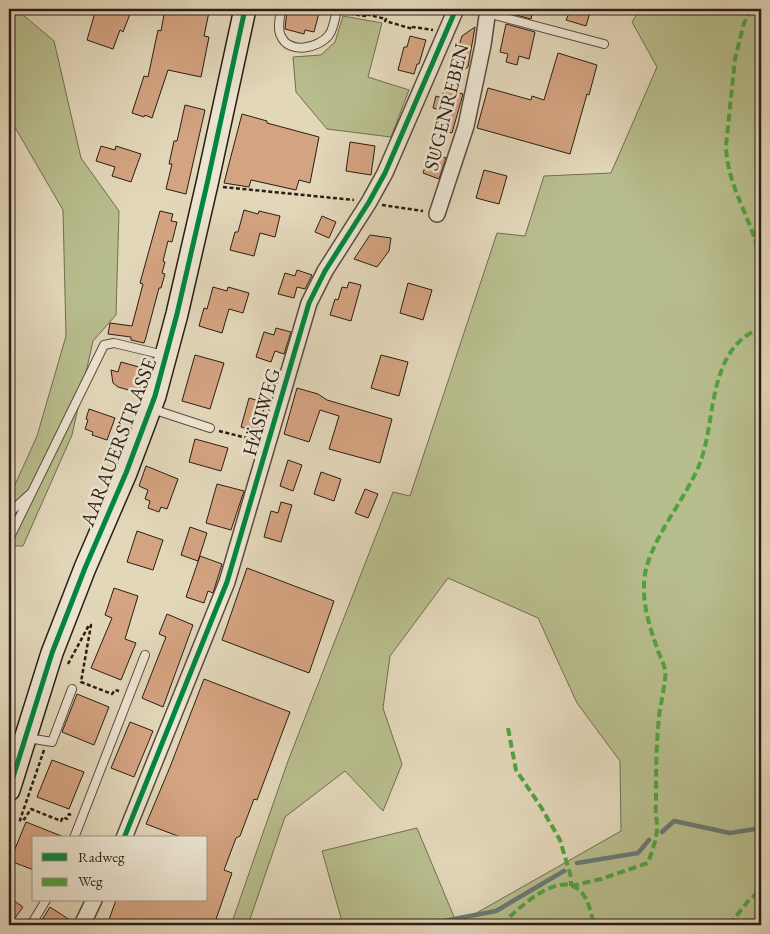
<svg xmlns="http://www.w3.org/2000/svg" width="770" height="934" font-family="'EB Garamond',serif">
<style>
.green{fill:#b8bd8d;stroke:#706e50}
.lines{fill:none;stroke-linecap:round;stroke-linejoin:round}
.stream{stroke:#6a7a75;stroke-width:4.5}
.building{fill:#d4a381;stroke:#291e14}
.lane-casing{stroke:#584c3e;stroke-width:10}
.street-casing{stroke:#584c3e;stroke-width:18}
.secondary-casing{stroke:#291e14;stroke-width:24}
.path{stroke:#291e14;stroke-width:2.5;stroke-dasharray:4 2.5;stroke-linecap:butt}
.lane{stroke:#ede5d2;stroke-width:8}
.street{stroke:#ede5d2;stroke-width:15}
.secondary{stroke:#ede5d2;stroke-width:21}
.quiet{stroke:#51a23f;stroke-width:4;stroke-dasharray:8 4;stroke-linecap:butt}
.cycleway-casing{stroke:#ede5d2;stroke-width:8}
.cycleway{stroke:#00873e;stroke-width:5}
.labels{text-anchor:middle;stroke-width:5;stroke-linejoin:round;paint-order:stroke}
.street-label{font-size:20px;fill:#291e14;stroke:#ede5d2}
</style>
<rect width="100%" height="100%" fill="#e3d7ba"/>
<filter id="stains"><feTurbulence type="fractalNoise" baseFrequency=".004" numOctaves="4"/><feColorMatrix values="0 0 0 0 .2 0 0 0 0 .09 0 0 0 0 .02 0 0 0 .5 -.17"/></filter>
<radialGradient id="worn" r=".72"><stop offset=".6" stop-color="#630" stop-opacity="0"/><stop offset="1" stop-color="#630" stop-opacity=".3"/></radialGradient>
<path class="green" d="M9,9H16L54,41L81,158L119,211L116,315L93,341L72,435L23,546H9V498L37,436L66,336L63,210L9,117Z
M640,9H761V925H343L322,851L417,828L457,924L621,831L620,761L577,703L538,618L448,578L390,656L383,708L402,764L383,811L345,771L285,817L248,925H231L288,761L393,492L410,496L497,233L525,236L544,176L611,173L657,67L632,22Z
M343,16L382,23L368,77L409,90L391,137L327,129L296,92L293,57L321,55L335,42Z"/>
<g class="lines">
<path class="stream" d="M662,832L674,821L730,833L761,828
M577,863L638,853L649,840
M423,925L496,911L564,871"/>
</g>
<path class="building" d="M96,9H132L123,32L120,30L113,49L87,40Z
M165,9H193L209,12L204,36L209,37L201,77L168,70L152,118L145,115L144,117L132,113L144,76L148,77L158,30L161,31Z
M287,9H320L314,32L305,30L304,34L285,29Z
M510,9H533L531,19L509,13Z
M571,9H591L586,26L566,20Z
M506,24L535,32L529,59L519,56L517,65L506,62L508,54L500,52Z
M475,27L468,67L462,71L455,70L454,62L462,36Z
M410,36L426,40L419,64H417L414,74L398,70L404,47H407Z
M558,53L597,65L589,95L587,94L570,154L477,128L488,88L531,100L532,96L544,100Z
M444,89L463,94L452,133L438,129L443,111L433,108L436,96L442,98Z
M185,105L205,110L186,194L166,189L172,164H169L174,141H177Z
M242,114L267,121V123L319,137L310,183L299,180L296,190L251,180L249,187L224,183Z
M350,142L375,146L371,175L346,171Z
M101,146L115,150L116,146L141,154L131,182L112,176L115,167L96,161Z
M430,152L446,158L439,179L423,173Z
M484,170L507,176L499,204L476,198Z
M244,210L258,214L259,211L280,216L275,237L260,233L254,256L230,250L235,232H238Z
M160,211L173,214L171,221L177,222L172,242L168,241L163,261L165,262L162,273L165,274L161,288H159L146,337L144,343L131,340V337L108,334L110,323L132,326L143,284L140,283Z
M322,216L336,222L329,238L315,232Z
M370,235L391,238L389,251L377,267L354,259Z
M297,270L312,275L305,289L297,287L294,298L278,294L285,273L295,276Z
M349,282L361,285L351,321L330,315L335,299L338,300L342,287L347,288Z
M408,283L432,290L423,320L400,313Z
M213,287L227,291L228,287L249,293L243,313L229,309L222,333L199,326L204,308L207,309Z
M276,328L291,332L284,354L275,351L271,362L256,357L264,332L274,335Z
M195,355L224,363L210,409L182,401Z
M381,355L408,362L399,396L371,388Z
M121,362L146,369L139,393L118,387L113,383L111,370L118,372Z
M297,388L318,394L327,400L392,419L380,463L329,449L339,416L320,410L309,442L284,434Z
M249,398L266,403L257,431L241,427Z
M89,409L115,418L107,440L92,435L93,432L85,429L88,420L86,419Z
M195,439L228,448L221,471L189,462Z
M288,460L302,465L293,491L280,486Z
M146,466L178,479L167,509L161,507L159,512L148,508L150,501L145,499L148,490L139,486Z
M321,472L341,479L334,501L314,494Z
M217,484L244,491L231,530L206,523Z
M365,489L378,494L368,518L355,513Z
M281,502L292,505L281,542L264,537L271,511L278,513Z
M190,527L207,533L198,561L181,555Z
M137,531L163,540L153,570L127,562Z
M200,556L222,564L213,593L208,591L204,603L186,597Z
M247,568L334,601L309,673L222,640Z
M114,588L138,596L125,639L136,643L121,680L91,668L112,618L105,615Z
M167,614L193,625L163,707L142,698L166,637L159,634Z
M204,679L290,712L257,800L254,799L240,836L236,838L224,870L232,873L214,925H107L116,900H206V838H183L146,824L170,767Z
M77,694L109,707L94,745L62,732Z
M130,722L153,731L134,777L111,768Z
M52,760L84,772L69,809L37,797Z
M26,822L64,837L34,838V870L10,861Z
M9,897L23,907L10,925H9Z
M50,907L73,922V925H39Z"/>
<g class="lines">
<g class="lane-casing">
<path id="lane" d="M281,9C280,17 277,29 281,36C289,55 319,48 329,35C334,28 335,17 337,9
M487,13L604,44
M152,409L210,428
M9,513L30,494
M9,539L104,345L114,343L164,355
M28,738L52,742L72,689
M74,838L145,655
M31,925L46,900"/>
</g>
<g class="street-casing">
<path id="street" d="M437,214L466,126L483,45L488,9
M124,838L227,582L309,303L325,271L369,202L385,173L456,9
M82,925L94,900"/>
</g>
<g class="secondary-casing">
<path id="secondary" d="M9,790L52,653L85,568L126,473L155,396L177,314L207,184L245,9"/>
</g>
<path class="path" d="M347,10L353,11L352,14L365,16V14L386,19L385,21L413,29V27L433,30
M223,187L354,200
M382,205L423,211
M219,431L255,440
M68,664L89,625H91L81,682L112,694L115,690L119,691
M44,750L20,820L23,821L31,809L61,821L63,817L67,819L69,814L73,816"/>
<use href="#lane" class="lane"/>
<use href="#street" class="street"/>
<use href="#secondary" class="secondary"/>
<path class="quiet" d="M752,9L744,23L735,59L726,146C727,182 746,210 756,243C761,259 758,277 761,293
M508,728L516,770L541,807L560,840L571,877V886
M571,886L601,879L648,863C652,851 657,839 657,827C657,819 655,812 656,804C656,775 656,746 659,717C660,705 667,679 665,669C663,661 659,655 657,648C650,628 643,606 644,585C644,546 686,500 700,463C712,431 710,391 726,360C733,346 745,333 761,329
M501,925C519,908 566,861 586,899C590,907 592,917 594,925
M729,925L749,900L761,890"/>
<g class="cycleway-casing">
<path id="cycleway" d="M9,790L52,653L85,568L126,473L155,396L177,314L207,184L245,9
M124,838L227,582L309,303L325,271L369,202L385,173L456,9"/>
</g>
<use href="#cycleway" class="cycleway"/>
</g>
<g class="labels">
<g class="street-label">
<text transform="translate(446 107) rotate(-76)" y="7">SUGENREBEN</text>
<text transform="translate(261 412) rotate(-74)" y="7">HÄSIWEG</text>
<text transform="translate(118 442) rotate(-69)" y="7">AARAUERSTRASSE</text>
</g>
</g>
<rect width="770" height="934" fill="none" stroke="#e3d7ba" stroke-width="30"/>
<rect x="10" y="10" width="750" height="914" fill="none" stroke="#291e14" stroke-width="2.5"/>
<rect x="15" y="15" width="740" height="904" fill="none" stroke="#291e14"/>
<rect x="32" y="836" width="175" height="65" fill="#ede5d2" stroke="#9f9586"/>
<rect x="42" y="853" width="25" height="8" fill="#00873e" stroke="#9f9586"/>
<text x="78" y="862" font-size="15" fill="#291e14">Radweg</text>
<rect x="42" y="878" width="25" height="8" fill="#51a23f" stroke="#9f9586"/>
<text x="78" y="886" font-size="15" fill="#291e14">Weg</text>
<rect width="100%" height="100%" filter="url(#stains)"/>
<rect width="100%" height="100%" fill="url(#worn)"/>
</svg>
